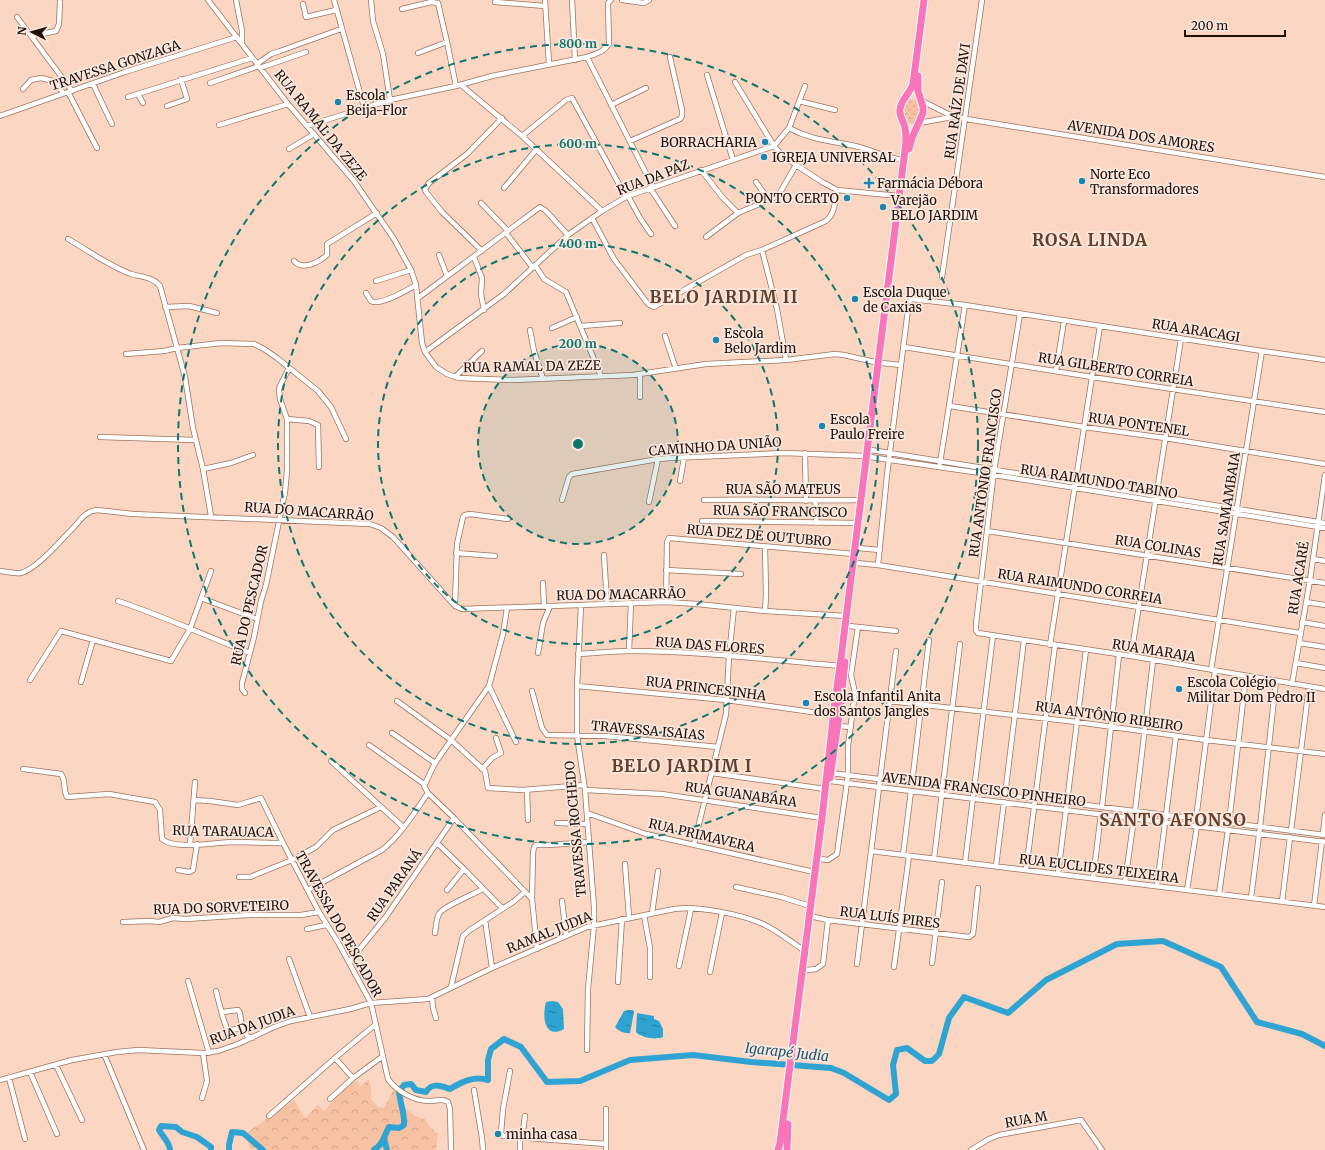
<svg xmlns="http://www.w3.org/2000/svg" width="1325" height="1150" font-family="Merriweather,serif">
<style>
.grass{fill:url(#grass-dots)}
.park{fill:url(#park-crowns)}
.water{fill:url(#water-ripples)}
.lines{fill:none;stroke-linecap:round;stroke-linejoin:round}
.river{stroke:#2fa3d1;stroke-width:6}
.minor-casing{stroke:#9c735d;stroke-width:6}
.highway-casing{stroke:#fff;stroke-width:9}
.minor{stroke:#fff;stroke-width:4.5}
.highway{stroke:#f875b9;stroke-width:7}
.ring{fill:none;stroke:#0f766e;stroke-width:2;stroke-dasharray:7 5}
.poi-dot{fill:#1c86ae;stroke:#fae8de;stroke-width:1.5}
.labels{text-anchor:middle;stroke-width:3.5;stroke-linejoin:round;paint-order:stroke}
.street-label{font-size:13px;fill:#1f1008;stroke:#fae8de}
.poi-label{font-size:13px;fill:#1f1008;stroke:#fae8de;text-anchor:start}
.water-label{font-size:14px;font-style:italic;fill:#1c5770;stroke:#fae8de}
.district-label{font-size:17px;font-weight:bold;letter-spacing:1px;fill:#643f2a;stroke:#fae8de}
.centre{fill:#0f766e;stroke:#fae8de;stroke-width:2}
.ring-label{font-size:12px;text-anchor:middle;font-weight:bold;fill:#0f766e;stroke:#fae8de;stroke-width:3.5;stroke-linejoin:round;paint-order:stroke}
</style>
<defs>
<pattern id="grass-dots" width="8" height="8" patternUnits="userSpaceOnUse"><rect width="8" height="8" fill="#f7c1a3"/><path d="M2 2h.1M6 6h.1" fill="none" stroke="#d3a58b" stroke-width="1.8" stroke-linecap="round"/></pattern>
<pattern id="park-crowns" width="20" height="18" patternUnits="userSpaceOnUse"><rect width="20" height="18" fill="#f7c1a3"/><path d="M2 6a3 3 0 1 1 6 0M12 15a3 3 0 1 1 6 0" fill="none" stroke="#d3a58b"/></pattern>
<pattern id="water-ripples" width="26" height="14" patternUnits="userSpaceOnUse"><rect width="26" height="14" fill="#2fa3d1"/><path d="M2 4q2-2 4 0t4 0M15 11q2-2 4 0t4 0" fill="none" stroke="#2783a8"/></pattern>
</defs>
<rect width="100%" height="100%" fill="#fbd6c3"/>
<path class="grass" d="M910,99L918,100L921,108L918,122L914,124L906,122C903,113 900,106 910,99Z"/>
<path class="park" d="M368,1079L371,1086V1099L378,1107L384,1108L393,1091L405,1098L402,1105L415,1116L426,1120L429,1126L438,1134L436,1150H260L259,1149L250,1148L245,1134L294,1100L305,1118L318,1105L324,1111L345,1088L357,1080L361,1087Z"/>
<path class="water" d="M552,1001L558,1002L563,1009L564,1029C544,1040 542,1016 546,1002Z
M629,1010H633L634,1012L630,1033C626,1034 618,1031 615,1027L624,1011Z
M637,1013L654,1016V1019L659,1021L663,1029V1037C655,1040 645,1038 638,1034L636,1032Z"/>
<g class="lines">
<path class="river" d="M384,1139L387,1150
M170,1150C170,1143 163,1137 159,1130L161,1126L176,1127L182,1132L197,1137L211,1147V1150
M229,1150V1145L232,1132L243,1133L263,1150
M374,1150C383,1144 384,1136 389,1127L399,1128L404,1125C405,1114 400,1103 399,1092L404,1085L411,1084L416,1090L426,1092C432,1082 441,1086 450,1089C463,1081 474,1076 488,1080V1060L491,1049L504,1039L521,1047L547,1082L580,1081L630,1060L693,1055L751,1062L831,1068L844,1073L889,1100L896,1094L893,1065L897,1050L907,1048L925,1061H932L939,1054L949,1018L964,997L1008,1013L1046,980L1117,944L1163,941L1221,967L1257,1022L1302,1034L1325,1046"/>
<g class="minor-casing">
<path id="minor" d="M208,0L288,104L354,181L394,239L411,270L416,285L422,343L425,352L436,367L447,374L459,378L513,380L633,375L706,364L786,360L835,354L844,355L879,363
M236,0L242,31V43
M334,0L364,107
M371,0L373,21L383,54L390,100
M545,0L549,64
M572,0L575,60
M622,0L644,3L649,0
M495,2L545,6
M303,4L306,17L336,10
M402,9L431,2L438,3L447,42L456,86
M17,17L72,91
M32,36L56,31L59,24L60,2
M418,53L447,42
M587,57L653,187
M257,64L271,54L280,51L341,29
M260,68L306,52
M707,75L733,160
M735,82L774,146L789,128L805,86
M210,83L259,66
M93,84L112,124
M461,85L522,136L602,211
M23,89L31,80L41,78L53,81L57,84L63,93
M68,92L97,148
M138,94L143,103
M128,97L252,58
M920,100L954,117L1325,177
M799,101L835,110
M611,105L646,88
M167,106L187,99L181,79
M0,116L125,72L237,37
M919,123L952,117
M219,125L288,104
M307,126L390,100L456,86L492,76L587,57C595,54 604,52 609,44L608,3L611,0
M789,128C811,140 832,141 855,146C872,150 887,158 904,160
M522,136L566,100L572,98L626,197
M630,141L680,119L682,116V110L670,57
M289,149L314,134
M701,170L723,198L738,213
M756,182L769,200
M504,188L536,150
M650,188L675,226
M628,196L640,218L651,234
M481,203L508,231
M592,218L614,259L648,304L654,307L746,255L762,250L826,221C835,214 835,201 837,190
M506,233L533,268
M706,237L738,213L778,196L796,165
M68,239C89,251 109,266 131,274C141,277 153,277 160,286L185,377L193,428L203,469L211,516
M762,250L777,309L786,360
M482,251L442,212L426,192L425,189L429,183L467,154L502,118
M439,255L447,276
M474,257L482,278L481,294L484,310
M294,261C303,271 319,262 327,255V244L377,213
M535,265L544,279L566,292L601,376
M942,277L982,0
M376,281L411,270
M366,293L371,301C381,306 407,290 416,285
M418,298L540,207L546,211L568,235
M165,307L189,306L217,313
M1020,314L994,471L976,624V630L978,633L1131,656L1325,689
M581,326L620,323
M552,328L577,317
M530,330L534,351L543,379
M665,336L676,369
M904,347L1092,377L1325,412
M425,352L504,294L568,235L602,211L628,196L774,146L780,153L796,165L822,182L837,190L899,196
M126,354L164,351L177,348L221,343L254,344L264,349L277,358L318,391L331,407L346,439
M882,363L901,365
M1056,371L1064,321
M455,377L482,351
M640,397V375
M950,406L1084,427L1165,438L1325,464
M287,419L309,421L318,425L319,467
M100,437L196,440
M871,450L1325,523
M805,453L806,501
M870,457L994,475L1325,528
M940,463L965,305
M203,469L231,463L253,455
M680,481L684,458
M562,500L569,477L572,474L658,459L671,458L784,453L866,456
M704,500C756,499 809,501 861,500
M815,501L817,512L816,523
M649,502L658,459
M702,521L858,523
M987,531L1325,583
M765,547L766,595L765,611
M858,548L880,550
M456,553L495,556
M604,555L607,604
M1313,559L1325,561
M856,563L878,565L1300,633
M878,565L887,475L909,302L911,299L965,305L1262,351L1325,360
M666,570L741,574
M0,571C7,572 15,574 21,573C37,569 63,538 75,526C81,519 86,511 97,510L133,514L370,524L381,528L393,537L455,606L462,609L666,602L697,604L765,611L846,616
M543,583L544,606
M201,598L257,619
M118,601C163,616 206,636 250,653
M666,602L667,542L669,538L854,554
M1306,602L1325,605
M581,605L577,686V735L585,790L594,907V925L588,989L587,1050
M455,606L457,544L463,517L465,515L470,514L508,519
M507,608L503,634L489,686L435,763L424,786L428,793L454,818L532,899
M1302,622L1325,626
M849,626L896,631
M1299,643L1325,647
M1050,645L1100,326
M629,651L631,603
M538,653L543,623L550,606
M578,654C596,653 613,651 630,651C700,651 771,660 840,666
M1131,656L1181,339
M1296,663L1325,668
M1211,670L1262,351
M30,680L61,631L171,661L190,629L211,571
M81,682L93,640
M1292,684L1310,580L1325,475
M489,686L516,742
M577,686L726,700L833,715
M532,691L542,728L547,735L605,736L718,747
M245,693L242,689V683L254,637L261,601L266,585L285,492L287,471V419L280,399L279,390L280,386L289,368
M397,701L451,740L485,771L488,788L523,790L584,785
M889,701L1077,722L1206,740L1325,754
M838,726L851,727
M392,733L435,763
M369,745L424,784
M331,761L403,827
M23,769L61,774C66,780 63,790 67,797L109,794L155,802L160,810L162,839C175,850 213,843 230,842C247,842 265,843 283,843
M482,769L492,758L501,753L496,738
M712,773L825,789
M831,773L1325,835
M830,781L1325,842
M912,783L929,640
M527,790L528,820
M585,790L662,794L822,818
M1005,795L1024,640
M194,800L210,801L238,805L261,798L283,843L319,912L339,944L371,1003L388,1079C397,1092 415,1101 429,1101C436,1101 442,1098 448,1102L450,1109L451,1150
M1102,807L1119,655
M1135,811L1153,661
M587,813L646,834L814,872
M1196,819L1215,671
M557,823L587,824
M1229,823L1246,676
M1291,831L1309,686
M1323,834L1325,815
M437,843L464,869L502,908
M694,844L726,714L729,656L734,608
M190,845L195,782
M871,851L1325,907
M903,855L911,791
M820,859L828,860L837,854L848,775V746L855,693L851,675L858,627
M934,859L960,644
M965,863L993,635
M625,864L629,917
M996,866L1004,802
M178,870L189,872L193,870L197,844
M1026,870L1055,645
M1058,874L1086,650
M239,877H250L292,860L316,847L333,830L381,807
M1093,878L1101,814
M1125,882L1134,818
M1157,886L1176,736
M736,887L781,897L810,906
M308,890L382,850C401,835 414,813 428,793
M447,890L464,869
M1187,890L1197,826
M1219,894L1228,830
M1251,898L1260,827L1276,681
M562,901L566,935
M1282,902L1290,837
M1314,906L1322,841
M652,913L658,871
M644,915L650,948V977
M814,917L828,920L969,937L973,934L978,888
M485,920L492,968
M123,922L150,921L159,922L173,918L185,919L249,915H301L319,912
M307,929L326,925
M435,933C436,927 436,919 439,914C442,907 474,894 483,889
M537,949L532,899L533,853L534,847L536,845H549L589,842
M289,959L310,1017
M349,962L385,918L454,818
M932,963L942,882
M857,964L896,651
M679,966L691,909
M894,967L909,856
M807,970L816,969L823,964L828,920
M710,972L722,913
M188,981L209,1053
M618,982L622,919
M451,987L463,936L470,930L513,902L525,892
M216,991L223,1018L227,1029L231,1030L242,1028
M432,997L433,1008L436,1018
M222,1012L238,1010L240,1013L242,1028
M242,1028L248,1037L252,1038
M104,1054L144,1150
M335,1058L353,1078
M56,1065L82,1120
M510,1071L503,1109L501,1133L503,1136L606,1144
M30,1072L57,1134
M9,1078L25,1139
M0,1080L72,1060L117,1052L138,1050L203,1053L218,1051L238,1044L274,1027L291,1021L350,1009L371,1003L428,999L492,968L587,927L674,909C698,906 741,914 763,924C778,931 791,942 805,951
M474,1090L482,1138L483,1150
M202,1098L207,1081L203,1053
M330,1099L353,1078L383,1056
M606,1109V1150
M269,1116L335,1058L376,1024
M522,1138L525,1116
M520,1150V1138
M971,1150L989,1139L999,1135L1081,1120L1102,1150"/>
</g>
<g class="highway-casing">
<path id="highway" d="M909,149L912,138L923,113V107L918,91V76
M830,778L841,702L845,662
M778,1150L780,1143L822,818L835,701L840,666L906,142C906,136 906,130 904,124C902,119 899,115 900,109C901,100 910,93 913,84L924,0
M787,1150L788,1124"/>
</g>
<use href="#minor" class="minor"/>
<use href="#highway" class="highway"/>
</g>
<circle cx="578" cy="444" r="100" fill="#0f766e" fill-opacity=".12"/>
<g class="ring">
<circle cx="578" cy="444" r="100"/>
<circle cx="578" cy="444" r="200"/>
<circle cx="578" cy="444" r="300"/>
<circle cx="578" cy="444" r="400"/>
</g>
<g class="poi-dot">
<circle cx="338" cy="102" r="4"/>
<circle cx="765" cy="142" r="4"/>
<circle cx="764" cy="157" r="4"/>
<circle cx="1082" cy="181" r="4"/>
<path d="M867 177h4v4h4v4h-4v4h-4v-4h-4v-4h4z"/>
<circle cx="847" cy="198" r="4"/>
<circle cx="883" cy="207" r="4"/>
<circle cx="855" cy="299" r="4"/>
<circle cx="716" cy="340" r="4"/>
<circle cx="822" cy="426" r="4"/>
<circle cx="1179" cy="689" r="4"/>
<circle cx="806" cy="703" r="4"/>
<circle cx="498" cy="1134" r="4"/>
</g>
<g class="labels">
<g class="street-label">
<text transform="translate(115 65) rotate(-18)" y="5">TRAVESSA GONZAGA</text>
<text transform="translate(957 101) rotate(-82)" y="5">RUA RAÍZ DE DAVI</text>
<text transform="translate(321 125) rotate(51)" y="5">RUA RAMAL DA ZEZE</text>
<text transform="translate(1141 136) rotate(9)" y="5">AVENIDA DOS AMORES</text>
<text transform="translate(653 177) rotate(-21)" y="5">RUA DA PAZ</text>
<text transform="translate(1196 330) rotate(9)" y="5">RUA ARACAGI</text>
<text transform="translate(532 366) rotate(-1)" y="5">RUA RAMAL DA ZEZE</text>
<text transform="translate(1116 369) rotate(9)" y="5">RUA GILBERTO CORREIA</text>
<text transform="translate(1139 424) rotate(8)" y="5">RUA PONTENEL</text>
<text transform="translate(715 446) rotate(-4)" y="5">CAMINHO DA UNIÃO</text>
<text transform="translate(985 473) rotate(-82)" y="5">RUA ANTÔNIO FRANCISCO</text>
<text transform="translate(1099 481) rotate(9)" y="5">RUA RAIMUNDO TABINO</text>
<text x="783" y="494">RUA SÃO MATEUS</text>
<text transform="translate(1226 509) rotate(-81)" y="5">RUA SAMAMBAIA</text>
<text transform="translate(309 511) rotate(4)" y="5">RUA DO MACARRÃO</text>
<text transform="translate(780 511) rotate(1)" y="5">RUA SÃO FRANCISCO</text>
<text transform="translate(759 535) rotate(5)" y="5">RUA DEZ DE OUTUBRO</text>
<text transform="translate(1158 546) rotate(9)" y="5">RUA COLINAS</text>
<text transform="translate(1298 578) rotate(-81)" y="5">RUA ACARÉ</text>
<text transform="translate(1080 586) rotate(9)" y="5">RUA RAIMUNDO CORREIA</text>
<text transform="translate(621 594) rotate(-1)" y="5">RUA DO MACARRÃO</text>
<text transform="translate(249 605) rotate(-77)" y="5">RUA DO PESCADOR</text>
<text transform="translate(710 645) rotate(4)" y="5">RUA DAS FLORES</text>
<text transform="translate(1154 650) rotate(9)" y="5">RUA MARAJA</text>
<text transform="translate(706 688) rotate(7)" y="5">RUA PRINCESINHA</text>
<text transform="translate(1109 716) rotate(8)" y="5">RUA ANTÔNIO RIBEIRO</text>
<text transform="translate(648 730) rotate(5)" y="5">TRAVESSA ISAIAS</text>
<text transform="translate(984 789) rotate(7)" y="5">AVENIDA FRANCISCO PINHEIRO</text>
<text transform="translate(741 794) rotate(8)" y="5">RUA GUANABARA</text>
<text transform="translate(575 829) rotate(-95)" y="5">TRAVESSA ROCHEDO</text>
<text transform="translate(223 831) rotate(1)" y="5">RUA TARAUACA</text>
<text transform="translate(702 835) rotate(13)" y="5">RUA PRIMAVERA</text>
<text transform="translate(1099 868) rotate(7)" y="5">RUA EUCLIDES TEIXEIRA</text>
<text transform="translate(394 885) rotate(-55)" y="5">RUA PARANÁ</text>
<text transform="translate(221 907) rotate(-2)" y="5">RUA DO SORVETEIRO</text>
<text transform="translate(890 917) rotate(7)" y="5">RUA LUÍS PIRES</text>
<text transform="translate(339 924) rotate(61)" y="5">TRAVESSA DO PESCADOR</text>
<text transform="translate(549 932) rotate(-22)" y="5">RAMAL JUDIA</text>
<text transform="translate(252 1025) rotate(-20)" y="5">RUA DA JUDIA</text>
<text transform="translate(1026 1119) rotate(-10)" y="5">RUA M</text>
</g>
<g class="poi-label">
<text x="346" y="100">Escola<tspan x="346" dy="15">Beija-Flor</tspan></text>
<text x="757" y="147" text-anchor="end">BORRACHARIA</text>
<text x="772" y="162">IGREJA UNIVERSAL</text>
<text x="1090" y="179">Norte Eco<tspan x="1090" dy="15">Transformadores</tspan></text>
<text x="877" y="188">Farmácia Débora</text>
<text x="839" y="203" text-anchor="end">PONTO CERTO</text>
<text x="891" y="205">Varejão<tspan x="891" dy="15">BELO JARDIM</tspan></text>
<text x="863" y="297">Escola Duque<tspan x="863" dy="15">de Caxias</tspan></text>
<text x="724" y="338">Escola<tspan x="724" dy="15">Belo Jardim</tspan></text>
<text x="830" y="424">Escola<tspan x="830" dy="15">Paulo Freire</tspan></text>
<text x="1187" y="687">Escola Colégio<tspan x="1187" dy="15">Militar Dom Pedro II</tspan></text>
<text x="814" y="701">Escola Infantil Anita<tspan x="814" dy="15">dos Santos Jangles</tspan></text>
<text x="506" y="1139">minha casa</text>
</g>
<g class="water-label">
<text transform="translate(787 1052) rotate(6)" y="5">Igarapé Judia</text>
</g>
<g class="district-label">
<text x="1090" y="246">ROSA LINDA</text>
<text x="724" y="303">BELO JARDIM II</text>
<text x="682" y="772">BELO JARDIM I</text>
<text x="1173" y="826">SANTO AFONSO</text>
</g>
</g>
<circle cx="578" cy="444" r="6" class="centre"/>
<g class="ring-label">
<text x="578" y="48">800 m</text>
<text x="578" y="148">600 m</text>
<text x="578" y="248">400 m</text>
<text x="578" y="348">200 m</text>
</g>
<g transform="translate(32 32) rotate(276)" stroke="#fae8de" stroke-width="3" paint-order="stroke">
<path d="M0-3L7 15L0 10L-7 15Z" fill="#1f1008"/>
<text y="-6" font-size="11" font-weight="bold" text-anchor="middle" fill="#1f1008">N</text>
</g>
<path d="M1185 30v6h100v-6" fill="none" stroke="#1f1008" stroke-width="2"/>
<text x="1191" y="30" font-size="12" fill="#1f1008" stroke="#fae8de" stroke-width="3" paint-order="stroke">200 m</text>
</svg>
